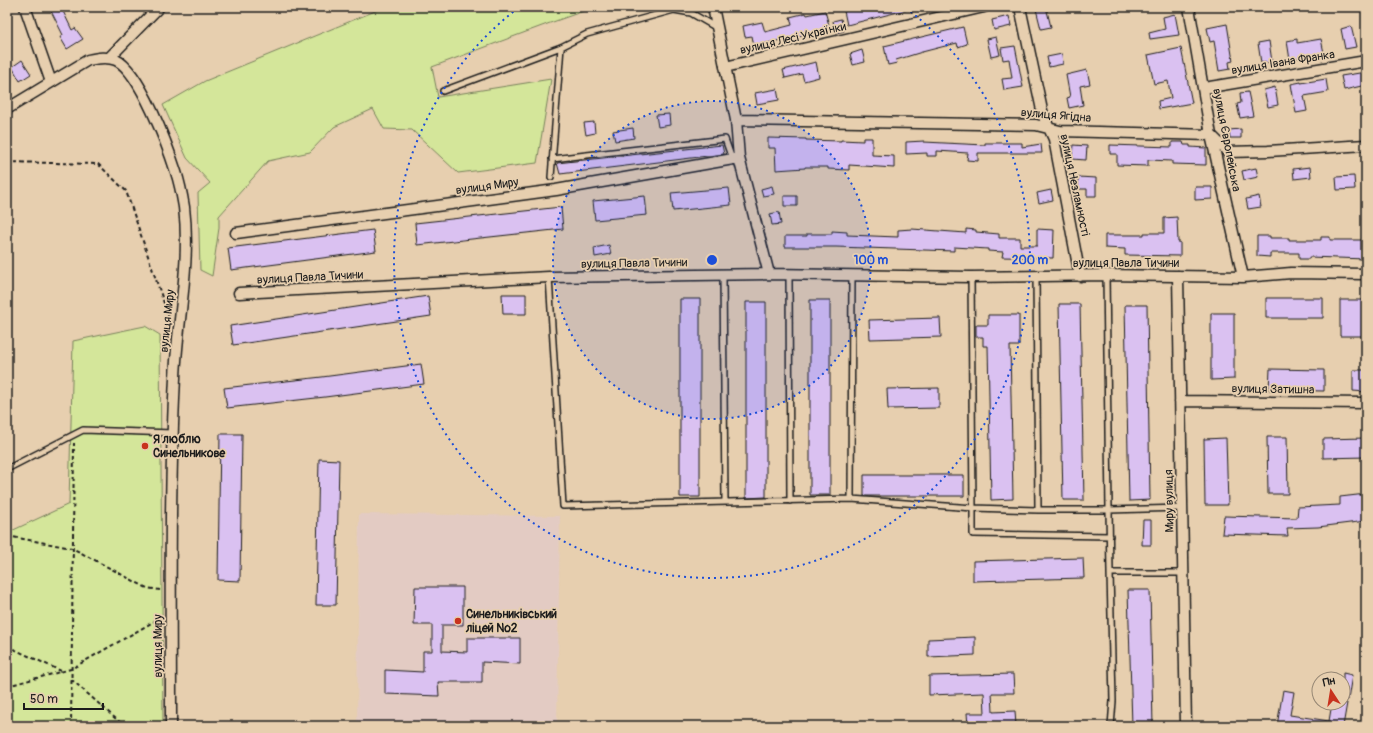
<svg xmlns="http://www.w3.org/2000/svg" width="1373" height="733" font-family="Pangolin,sans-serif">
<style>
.built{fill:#e3cbc3}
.green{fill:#d4e69a;stroke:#78815b}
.building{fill:#dac1f1;stroke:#1c1c1c}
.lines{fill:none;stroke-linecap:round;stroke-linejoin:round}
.service-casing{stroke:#1c1c1c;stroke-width:8}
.minor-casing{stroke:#1c1c1c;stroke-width:13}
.path{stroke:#1c1c1c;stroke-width:2;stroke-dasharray:4 3;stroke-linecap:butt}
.service{stroke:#e7cfaf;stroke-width:5}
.minor{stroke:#e7cfaf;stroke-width:10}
.ring{fill:none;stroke:#1d4ed8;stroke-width:2;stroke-dasharray:2 4}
.poi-dot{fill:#c8321e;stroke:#e7cfaf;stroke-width:1.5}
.labels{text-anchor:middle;stroke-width:3.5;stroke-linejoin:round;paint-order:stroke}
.street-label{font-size:12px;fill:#1c1c1c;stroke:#e7cfaf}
.poi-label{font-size:12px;font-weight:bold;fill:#1c1c1c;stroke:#e7cfaf;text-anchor:start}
.centre{fill:#1d4ed8;stroke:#e7cfaf;stroke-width:2}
.ring-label{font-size:12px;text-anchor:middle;font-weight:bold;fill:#1d4ed8;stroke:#e7cfaf;stroke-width:3.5;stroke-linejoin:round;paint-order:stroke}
</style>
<rect width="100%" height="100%" fill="#e7cfaf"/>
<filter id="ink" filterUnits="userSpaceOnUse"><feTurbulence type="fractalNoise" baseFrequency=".025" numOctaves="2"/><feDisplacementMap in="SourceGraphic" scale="8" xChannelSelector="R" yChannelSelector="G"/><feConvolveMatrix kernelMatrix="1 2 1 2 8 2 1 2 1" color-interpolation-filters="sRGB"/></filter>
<g filter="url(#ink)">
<path class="built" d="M359,514L560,516L557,726H357Z"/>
<path class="green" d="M385,7H595L550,23L432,67L438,97L551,79L537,163L458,173L412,130L384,129L373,109L334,127L310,152L268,161L219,216V228L212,276L200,270L198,193L210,183L187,158L163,105L205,81Z
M145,326L160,335L163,726H7V533L69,504L73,341Z"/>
<path class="building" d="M55,7H61L72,30L75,28L83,39L67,49L60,37L63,35L50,9Z
M861,7H905L906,10L847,25L844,11Z
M1046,7L1051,27L1041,29L1036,9Z
M825,11L830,29L754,46L752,36L745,37L743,26L762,22L765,32L792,25L790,17L806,13L807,15Z
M1175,14L1179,35L1150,39L1149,33L1165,29L1163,17Z
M1009,16L1011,26L994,30L992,20Z
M841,19L844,31L836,33L833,21Z
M1227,24L1233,61L1229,62L1230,69L1219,71L1214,41L1210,42L1207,28Z
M1351,26L1356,47L1345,49L1341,29Z
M963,27L967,44L958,47L957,43L922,52L896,60L897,63L888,65L884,46Z
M996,37L1000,55L991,57L987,39Z
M1297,39V43L1321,39L1324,53L1290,60L1287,41Z
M1269,41L1272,62L1261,63L1258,43Z
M1015,46L1023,87L1004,90L1002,79L1012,78L1009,59L1003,60L1001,48Z
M1181,48L1192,103L1159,109L1158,101L1171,98L1168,81L1154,84L1148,55Z
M862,50L865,62L853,65L850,54Z
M1062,54L1063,64L1049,67L1047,57Z
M22,60L31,74L20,81L12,67Z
M816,62L819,77L804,81L802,74L785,78L783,70Z
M1087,70L1090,84L1080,86L1083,105L1069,108L1067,98L1070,97L1066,75Z
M1366,72V85L1344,90L1341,76Z
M1326,79L1328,92L1304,96L1307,111L1296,113L1291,84L1301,82V83Z
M1275,87L1278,105L1268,107L1264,90Z
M777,89L779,100L757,104L755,93Z
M1248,92L1253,116L1240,118L1237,104L1241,103L1240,93Z
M669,114L670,125L658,127L656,115Z
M594,122L595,133L586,135L584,123Z
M633,128L634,138L615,141L613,131Z
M1241,129V138H1230L1229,130Z
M768,138L806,139V140L841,141V140L863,141V138H872V155L894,156V168L849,165V170L828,169V167H805V168L776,170L775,148H768Z
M924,141V142L985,145V143H1022V147L1041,144L1042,153H978V161L967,160L968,153L937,151V156H927V153L906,154V142Z
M1172,142H1183L1184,145H1190V147L1206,148V165L1172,164V161L1148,160V166L1117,165V154H1110V145L1172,147Z
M722,145L724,154L560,174L557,163Z
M1073,145L1087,146L1086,160L1072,159Z
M1310,167L1311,177L1294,179L1293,169Z
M1256,168L1258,177L1244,180L1242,171Z
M1354,176L1355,189L1337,190L1336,177Z
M1078,177L1096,178V196H1087V189H1078Z
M772,186L774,194L763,196L761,189Z
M1195,187H1212V199L1195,200Z
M729,188L731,205L673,211L671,193Z
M1051,190L1053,200L1039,203L1037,193Z
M645,196L647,215L595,220L593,201Z
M784,196H797V206H784Z
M1259,196L1261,207L1248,209L1246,199Z
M561,207L563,229L417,245L415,223Z
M779,212L781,224L772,225L770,214Z
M1177,217L1178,242H1180V256L1125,255V249L1105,248V235H1144V233H1164V218Z
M912,229L966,233V229L976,230V232L999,234V238H1020V246H1037V229L1054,230L1053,258L1002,257L1003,252L988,251V249L954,247V251L836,247H785V236H807V234H832V231L847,232V235L898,237V230Z
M373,230L376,251L231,270L228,248Z
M1257,236H1270V238H1289V240H1321V237H1330V240H1366V259L1309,257V259H1299V253H1270V257L1257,256Z
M609,245L611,254L595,257L594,248Z
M502,294H526V314H503Z
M428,296L431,316L233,345L230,326Z
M1266,298H1323V318H1266Z
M680,299H700V497H680Z
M810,300H830V495H810Z
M1340,300H1366V336H1340Z
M746,302H766V497L746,498Z
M1059,304H1080L1084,500H1063Z
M1125,305H1147L1150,500L1129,501Z
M1211,313H1234V379L1211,380Z
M988,315H1019V346H1010L1013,499L991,500L988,346H983V337H976V325H988Z
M940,318L941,337L870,339L869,320Z
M421,364L424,384L325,397L227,408L224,388L322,377Z
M1270,369L1324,370V391L1269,390Z
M1353,370H1366V392L1353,391Z
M939,388V408L888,409L887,389Z
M220,434H242L240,581L218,580Z
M1267,437H1287L1288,494H1268Z
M1226,438L1228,505H1205L1204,439Z
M1366,438V457L1323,458V439Z
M319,459L339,460L336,605H316Z
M864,475H964V496H864Z
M1366,494V521L1318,527L1287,528L1288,536L1222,534L1224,516L1297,518L1298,507L1340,505V497Z
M1143,520H1151V545H1142Z
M1083,558L1084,578L973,581V561Z
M415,587H463V625H442V651L467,652V638H520V664L482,662V682H438L439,696L385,694V670L423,672V651H432V625H414Z
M1128,590H1150L1153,726H1132Z
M975,637V655L928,657V639Z
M1343,673L1352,675L1348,700H1343Z
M1013,674L1014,693H992L993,712L1015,711L1016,726H968L967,713H985L984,693L929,695V676Z
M1283,690L1294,692L1290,715L1329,721L1332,703H1347L1343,726H1277Z"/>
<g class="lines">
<g class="service-casing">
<path id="service" d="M443,91L561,47L587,34L674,10L691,13L717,28
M552,159L725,139L732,159
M551,177L561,47
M723,275L725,502
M789,275L790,501
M1106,275L1109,510L1182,508
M1036,276L1038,510H1109L1110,573H1183
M549,277L563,506L851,499L973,508V534L1110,536
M971,277L973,508L1038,510
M7,469L83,430L173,433
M851,499L852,276
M1110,573L1113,701L1111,726"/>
</g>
<g class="minor-casing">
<path id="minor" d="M25,7L51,82
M713,7L736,120L739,158L769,274
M1020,7L1043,115L1054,139L1080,276
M1189,7L1211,135L1243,277
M109,58L159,7
M725,67L984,7
M1204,88L1366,61
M7,109L88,60C97,58 107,56 116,60C140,71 168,147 176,172C180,184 182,195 184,207C191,264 177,322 175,378C169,494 171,610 171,726
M736,120L1036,125L1060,131L1211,135L1228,152L1268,151L1366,145
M236,233L556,190L739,158
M1178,276L1186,726
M239,293L549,277L769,274L971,277L1106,275L1243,277L1291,273L1366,274
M1180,401L1366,403"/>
</g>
<path class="path" d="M7,162L98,164L126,191L170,321
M7,536L72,548L147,588L160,590
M7,646L61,671
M71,679L124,726
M7,686L71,669L160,618
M71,726L74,443"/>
<use href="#service" class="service"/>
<use href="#minor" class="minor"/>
</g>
</g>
<circle cx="712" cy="260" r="159" fill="#1d4ed8" fill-opacity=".12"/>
<g class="ring">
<circle cx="712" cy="260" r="159"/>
<path d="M906 8A318 318 0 1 1 518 8"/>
</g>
<g class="poi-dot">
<circle cx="145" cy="446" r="4"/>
<circle cx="458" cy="621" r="4"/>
</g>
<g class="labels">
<g class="street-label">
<text transform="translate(793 38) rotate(-13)" y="4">вулиця Лесі Українки</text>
<text transform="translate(1283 62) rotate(-9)" y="4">вулиця Івана Франка</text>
<text transform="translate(1056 115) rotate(5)" y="4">вулиця Ягідна</text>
<text transform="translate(1227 140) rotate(79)" y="4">вулиця Європейська</text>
<text transform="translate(1075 185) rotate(78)" y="4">вулиця Незламності</text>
<text transform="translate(487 186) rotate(-8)" y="4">вулиця Миру</text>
<text transform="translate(634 263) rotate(-1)" y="4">вулиця Павла Тичини</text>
<text x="1126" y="267">вулиця Павла Тичини</text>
<text transform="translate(310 277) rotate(-3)" y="4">вулиця Павла Тичини</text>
<text transform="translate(167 321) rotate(-84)" y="4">вулиця Миру</text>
<text transform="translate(1273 389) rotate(1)" y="4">вулиця Затишна</text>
<text transform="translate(1169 501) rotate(-91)" y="4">Миру вулиця</text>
<text transform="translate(158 646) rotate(-90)" y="4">вулиця Миру</text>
</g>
<g class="poi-label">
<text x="153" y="443">Я люблю<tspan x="153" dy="14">Синельникове</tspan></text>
<text x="466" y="618">Синельниківський<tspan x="466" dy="14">ліцей №2</tspan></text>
</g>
</g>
<circle cx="712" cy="260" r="6" class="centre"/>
<g class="ring-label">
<text x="871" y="264">100 m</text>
<text x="1030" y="264">200 m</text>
</g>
<rect width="1373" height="733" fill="none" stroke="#e7cfaf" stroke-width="24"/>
<rect x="12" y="12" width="1349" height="709" fill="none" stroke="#1c1c1c" stroke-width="1.5" filter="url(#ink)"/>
<g transform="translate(1331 691) rotate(348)"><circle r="19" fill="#e7cfaf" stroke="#968774"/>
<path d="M0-3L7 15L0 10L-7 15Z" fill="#c8321e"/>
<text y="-6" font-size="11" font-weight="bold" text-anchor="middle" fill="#1c1c1c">Пн</text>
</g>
<path d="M24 703v6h79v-6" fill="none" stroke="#1c1c1c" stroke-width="2"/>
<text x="30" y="703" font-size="12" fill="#1c1c1c" stroke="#e7cfaf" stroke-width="3" paint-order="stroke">50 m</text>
</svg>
